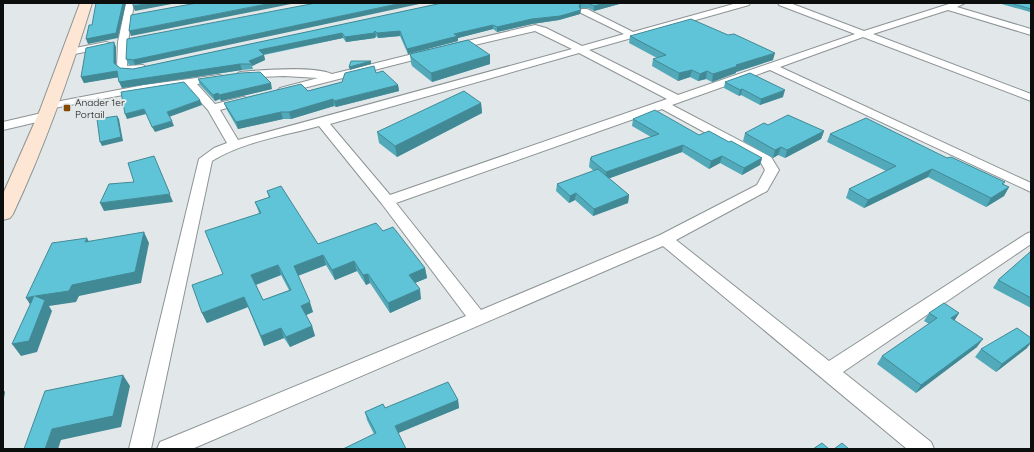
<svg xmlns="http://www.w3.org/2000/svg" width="1034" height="452" font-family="Quicksand,sans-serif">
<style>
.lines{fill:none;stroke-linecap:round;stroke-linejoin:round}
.street-casing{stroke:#8d9394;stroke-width:2}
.secondary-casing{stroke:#8d9394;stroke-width:2}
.street{fill:#fff;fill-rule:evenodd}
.secondary{fill:#fde6d3;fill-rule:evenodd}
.wall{fill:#52a9b9;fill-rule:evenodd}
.shaded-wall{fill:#428996}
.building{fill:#5fc4d7;stroke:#428996;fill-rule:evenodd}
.poi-dot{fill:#854a02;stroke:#e2e8e9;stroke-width:1.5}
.labels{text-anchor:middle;stroke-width:4;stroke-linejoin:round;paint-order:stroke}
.far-poi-label{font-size:10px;fill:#0c0e0e;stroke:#e2e8e9;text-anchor:start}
</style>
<rect width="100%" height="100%" fill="#e2e8e9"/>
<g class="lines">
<g class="street-casing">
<path id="street" d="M126,3H134L128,42L127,66L143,65L148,68L147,70C136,73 124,76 117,67L118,42Z
M737,3H750L749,5L589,50L678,95L855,34L779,5L778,3H790L864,31L952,3H965L957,7L1031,29V35L948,10L873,34L1031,94V101L863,37L780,67L1031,183V192L770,70L672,105L771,157L779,170L767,191L676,240L829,361L1026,234L1031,232V244L843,372L931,442L934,449H907L663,246L192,449H157L160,442L466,316L382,204L319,126C284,136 244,141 212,161L151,449H129L199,159L214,148L227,143L208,110L186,86L144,91L49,109L45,108L43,106L45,104L144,85L219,75L223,76L224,78L223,80L197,84L215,104L243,97L247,98L249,100L247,102L220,110L238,140L572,49L535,31L453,50L448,47L450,45L535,25L546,28L582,46L624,34L581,13L580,11L581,9H587L633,32ZM579,53L667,99L390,195L330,124ZM662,109L761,163L765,170L757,185L660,235L481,310L396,203Z
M106,42L109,43L111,45L109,47L70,55L65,52L70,49Z
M429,50L433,51L434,53L433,55L284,93L280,92L278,90L280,88L318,78L284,76L240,78L235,75L240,72C261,70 314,66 332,74Z
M46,112L50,113L52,116L50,119L3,130V122Z"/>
</g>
<g class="secondary-casing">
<path id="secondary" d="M80,3H92C70,75 45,146 13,214L10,218L3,220V194L40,110Z"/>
</g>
<use href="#street" class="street"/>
<use href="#secondary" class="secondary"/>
</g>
<path class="wall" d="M316,3L135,65H129L126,59Z
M442,3H623L594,11L588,8H581L580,9V14L559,20L532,24L497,32L493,29L458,38V41L408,54L400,36L378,38L376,36L375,38L346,42L343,38L264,55L265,60L252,66L253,69L242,70L122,88L118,77L84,83L81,77L116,47V65L120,68L133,69Z
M998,3H1031V12H1030Z
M630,36L773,60L736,72V73L712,82L706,79L698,81L690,77L678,81L652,66L653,59L657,58L629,43Z
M410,54L490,55V64L432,82L412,66L411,63Z
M376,73L398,85L399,91L336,107L334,106L291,119H283L238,129L227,110L224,103L308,91Z
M198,79L272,89L221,101L220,99L215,101L200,85Z
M725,82L783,97L760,105L741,95L739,96L724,88Z
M481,103L482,113L397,157L379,143L377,132Z
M633,119L699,135L729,142L762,158L760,165L742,175L720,163L709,169L682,152L609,178L629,195L628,203L593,216L575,200L569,203L556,191L557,184L594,171L589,167L590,159L591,157L651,137L632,126Z
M768,125L824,131L821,139L785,158L778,155L773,158L743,141L745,133Z
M830,134L947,158L1005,182L1003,184L1009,187L1004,196L986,207L928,177L864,208L846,198L849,189L886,171L827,142Z
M267,191L318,244L383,231L425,268L427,278L415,283L421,299L390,313L370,283L366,285L357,271L335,280L326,265L298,276L313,312L306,315L312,326L315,336L290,347L284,338L264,346L248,307L207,323L202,313L223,274L259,213L255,202L269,198ZM281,275L289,290L263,300L256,285Z
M1031,252V308L993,288L998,280Z
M929,313H959L954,321L977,347L916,393L877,364L882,356L929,324L924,321Z
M1027,348L996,372L975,357L981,349Z
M458,400L459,408L398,433L374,434L367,420L365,412L385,408Z"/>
<path class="shaded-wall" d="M123,3H126L118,38L88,44L86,39Z
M151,3H177L135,11L133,6Z
M272,3H296L131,36L129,31Z
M402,3H424L135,65L133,60Z
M581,3V8L579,10H581L580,14L559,20L532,24L497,32V27L579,6Z
M605,3H623L594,11V6Z
M493,25V29L458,38V41L408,54L407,49L454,34Z
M375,31L376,36L375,38L346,42L345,37Z
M400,31V36L378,38L377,33Z
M342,33L343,38L260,55L259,50Z
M114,42L116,47V68L114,63Z
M775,53L773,60L736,72V73L712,82L713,74L736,65Z
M264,55L265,60L252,66V64L249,61Z
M490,55V64L432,82L431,73Z
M371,61V64L350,70L349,67Z
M240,64L242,70L122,88L119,82Z
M692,70L690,77L678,81L679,73Z
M117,71L120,77L84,83L81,77Z
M707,71L706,79L698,81L700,74Z
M271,83L272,89L221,101L219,95Z
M398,85L399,91L336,107L334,101Z
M742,89L741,95L739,96L740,90Z
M785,90L783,97L760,105L761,99Z
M218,93L220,99L215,101L213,95Z
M333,99L334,106L291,119L289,112Z
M200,100L202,105L169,117L167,112Z
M481,103L482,113L397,157L395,146Z
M144,109L146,114L127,119L125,114Z
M281,112L283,119L238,129L236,122Z
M117,116L119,119L123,141L102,146L100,142Z
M172,121L174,126L155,132L152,127Z
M824,131L821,139L785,158L787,150Z
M683,145L682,152L605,180L606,172Z
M781,147L778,155L773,158L775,150Z
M154,156L173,202L104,211L100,203L170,194Z
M722,156L720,163L709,169L711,161Z
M762,158L760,165L742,175L744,168Z
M932,169L928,177L864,208L868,200Z
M1009,187L1004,196L986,207L991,198Z
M576,193L575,200L569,203L570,196Z
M629,195L628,203L593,216L594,209Z
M144,232L149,243L141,283L79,296L76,302L49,306L52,311L37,352L21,356L12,344L35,296L72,285Z
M87,238L93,249L85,242Z
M323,255L326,265L297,276L294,266Z
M354,261L357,271L335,280L332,270Z
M278,265L281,275L255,285L251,275Z
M425,268L427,278L410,285L409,275Z
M368,274L370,283L366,285L363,275Z
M420,289L421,299L390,313L388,303Z
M34,296L33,309L26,298Z
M244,297L248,307L207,323L202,313Z
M310,302L313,312L304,316L301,306Z
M959,313L954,321L951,318Z
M312,326L315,336L290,347L286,337Z
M281,328L284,338L264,346L261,336Z
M983,339L977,347L916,393L921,385Z
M1031,342V343L1027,348L996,372L1002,364Z
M123,375L130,386L121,427L61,440L58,449H45L52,429Z
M3,389L5,392L3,404Z
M458,400L459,408L396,434L395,426Z"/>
<path class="building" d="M96,3H123L116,33L86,39L89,25H92Z
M133,3H151L133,6Z
M197,3H272L129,31L131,15Z
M316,3H402L133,60L126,59L127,39Z
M442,3H581L579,6L581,10L560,16L532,19L497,27L493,25L454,34L458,36L407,49L400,31L377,33L375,31L374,33L345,37L342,33L259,50L264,55L249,61L252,64H240L119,82L117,71L81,77L86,48L114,42V63L120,68L133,69Z
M586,3H605L594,6L588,3Z
M1010,3H1031V9Z
M691,19L728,35L734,34L775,53L736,65L738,66L713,74L707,71L700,74L692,70L679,73L653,59L666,55L630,36Z
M468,40L490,55L431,73L411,57L410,54Z
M351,61H371L349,67Z
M374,66L376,73L383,71L398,85L334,101L333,99L289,112H281L236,122L224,103L301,84L308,91L342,82L345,73Z
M260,72L271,83L219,95L218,93L213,95L198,79L240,73Z
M750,73L785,90L761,99L742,89L740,90L725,82Z
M184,82L200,100L167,112L172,121L152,127L144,109L125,114L121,92Z
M464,91L481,103L395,146L377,132Z
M655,110L699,135L709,131L729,142L731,141L762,158L744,168L722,156L711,161L683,145L606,172L590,159L592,158L591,157L659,134L633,119Z
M788,115L824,131L787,150L781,147L775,150L745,133L764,123L768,125Z
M117,116L121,137L100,142L97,119Z
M866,118L947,158L951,157L1005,182L1002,184L1009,187L991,198L932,169L868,200L849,189L896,166L830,134Z
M154,156L170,194L100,203L109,184L134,182L128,163Z
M598,169L629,195L594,209L576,193L570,196L557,184Z
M281,186L318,244L376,223L383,231L393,227L425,268L409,275L420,289L388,303L368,274L363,275L354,261L332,270L323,255L294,266L310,302L301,306L312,326L286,337L281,328L261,336L244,297L202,313L192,285L223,274L205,231L261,213L255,202L270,197L267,191ZM278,265L291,290L263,300L251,275Z
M144,232L135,272L72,285L69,291L35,296L45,300L29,341L12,344L34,296L26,298L52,243L87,238L85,242Z
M1030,252H1031V298L998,280Z
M944,303L959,313L951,318L983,339L921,385L882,356L937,318L929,313Z
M1017,328L1031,338V342L1002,364L981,349Z
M123,375L113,416L52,429L45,449H24L45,391Z
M448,382L458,400L395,426L406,449H343L376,433L365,412L383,404L385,408Z
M822,443L829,449H813Z
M842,443L849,449H834Z"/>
<rect class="poi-dot" x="63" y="104" width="8" height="8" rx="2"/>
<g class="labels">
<g class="far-poi-label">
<text x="75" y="106">Anader 1er<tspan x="75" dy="12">Portail</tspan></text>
</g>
</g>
<rect width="1034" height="452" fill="none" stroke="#0c0e0e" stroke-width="8"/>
</svg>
